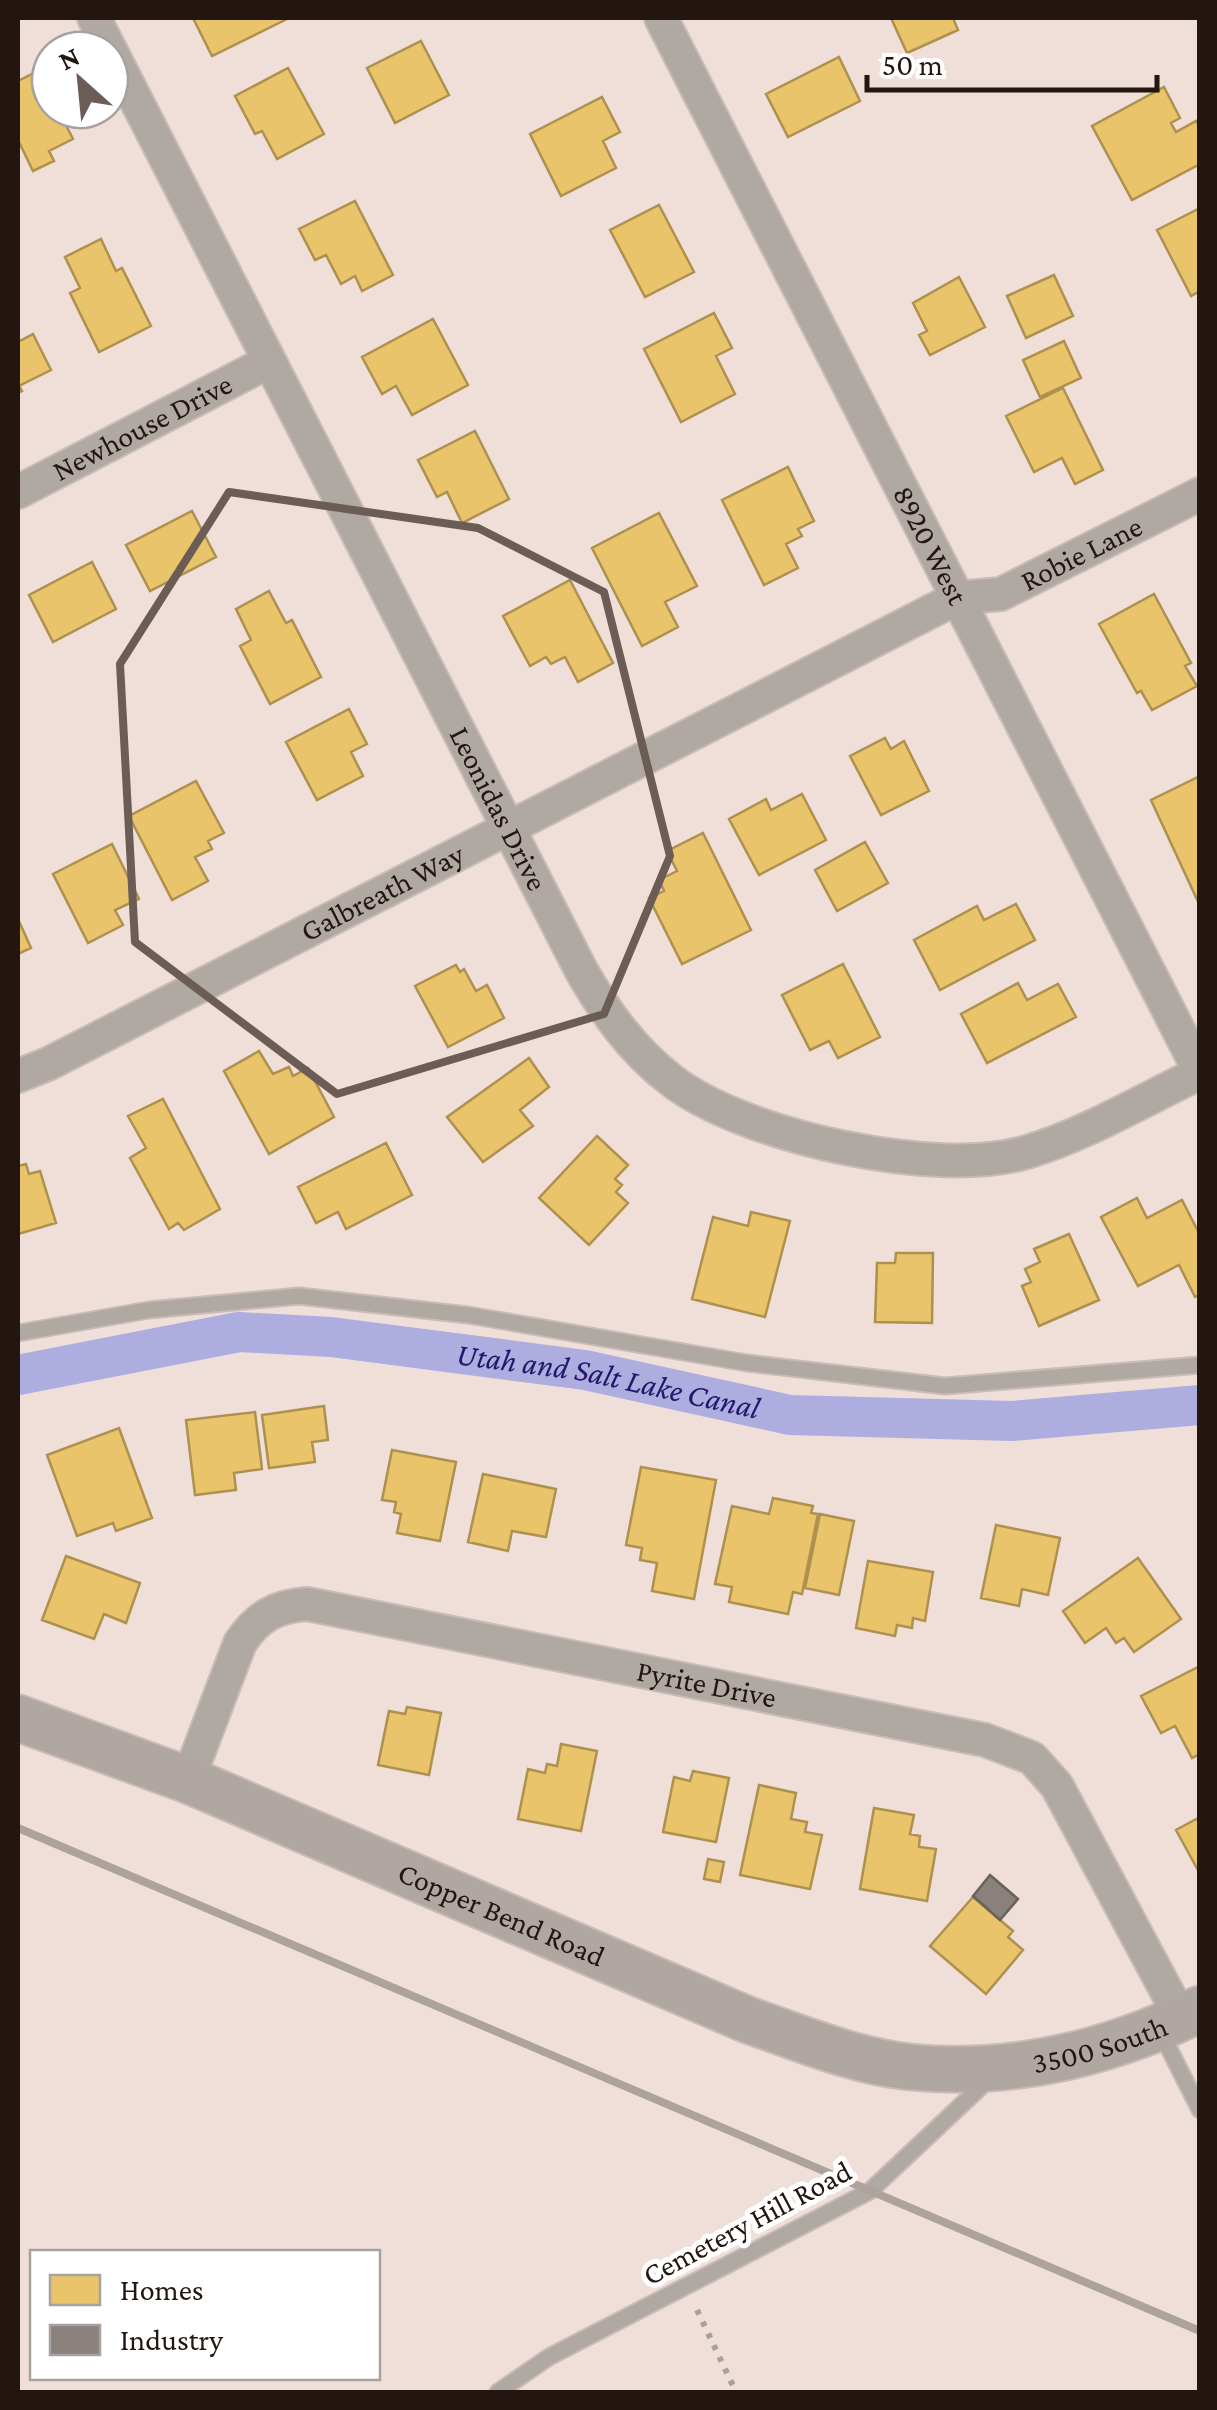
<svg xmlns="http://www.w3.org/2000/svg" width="1217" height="2410" font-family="'Crimson Pro',serif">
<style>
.homes{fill:#e9c46a;stroke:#ae904f;stroke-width:2.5}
.industry{fill:#8a817c;stroke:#6b615b;stroke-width:2.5}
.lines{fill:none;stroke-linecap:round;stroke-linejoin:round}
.canal{stroke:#adade0;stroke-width:40}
.lane-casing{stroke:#c9bbb6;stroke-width:19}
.street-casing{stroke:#c9bbb6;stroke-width:36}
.secondary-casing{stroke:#c9bbb6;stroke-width:49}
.path{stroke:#a99f9c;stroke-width:6;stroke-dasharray:5 8;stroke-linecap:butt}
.lane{stroke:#b0a8a3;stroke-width:15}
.street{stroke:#b0a8a3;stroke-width:32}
.secondary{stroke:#b0a7a2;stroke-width:45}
.rail{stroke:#ada39d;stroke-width:8}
.marked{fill:none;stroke:#6b5c55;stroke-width:8;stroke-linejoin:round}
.labels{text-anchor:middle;stroke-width:10;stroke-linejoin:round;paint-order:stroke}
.street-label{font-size:30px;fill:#23150f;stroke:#fff}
.water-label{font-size:32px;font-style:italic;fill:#22176d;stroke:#fff}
</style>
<rect width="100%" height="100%" fill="#f0dfd8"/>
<path class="homes" d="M193,18H289L212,56Z
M891,18H953L958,30L907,53Z
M421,41L449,95L395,123L367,68Z
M839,57L860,101L788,137L766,94Z
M288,68L324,134L277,159L262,131L255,134L235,96Z
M32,74L39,86L45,83L50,93V110H58L73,139L49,151L54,161L33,171L18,140V81Z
M1164,87L1180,118L1171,123L1176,132L1196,121L1200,127V164L1132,200L1092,126Z
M602,97L620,132L603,141L616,168L561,196L530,134Z
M355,201L393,275L362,291L355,276L341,284L326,255L315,260L299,229Z
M659,205L694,272L645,297L610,230Z
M1200,208V291L1191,296L1157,230Z
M101,239L116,271L122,268L151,326L99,352L70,293L80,288L65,257Z
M1054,275L1073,316L1026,338L1007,296Z
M959,277L985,327L930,355L919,335L927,331L913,303Z
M714,313L732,348L716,356L735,394L681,422L644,349Z
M433,319L468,385L412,415L396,386L382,394L362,357Z
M33,334L51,370L19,386L22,391L18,393V342Z
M1064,341L1081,378L1040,397L1023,360Z
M1063,388L1103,470L1075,484L1062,458L1034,472L1006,416Z
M475,431L509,499L462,523L447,492L437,497L418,460Z
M788,467L814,521L798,529L802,536L786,544L798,568L764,585L722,500Z
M192,511L216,557L150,591L126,545Z
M659,513L697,586L665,602L678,627L642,646L592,548Z
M92,562L116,609L53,642L29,595Z
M570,580L613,663L578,682L565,657L551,664L546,657L530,666L503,616Z
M269,591L286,623L292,620L321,677L270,704L240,646L251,640L236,609Z
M1154,594L1191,663L1185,666L1197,686L1152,710L1141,691L1137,693L1099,624Z
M349,709L367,744L351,752L363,776L317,800L286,742Z
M885,738L891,749L904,741L929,791L881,815L850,756Z
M1200,776V906L1151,800Z
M196,781L224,833L208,841L212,849L195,857L208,881L172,900L129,816Z
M802,794L826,840L759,875L729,819L766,799L771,810Z
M703,833L751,930L682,964L649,898L664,891L659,880L677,871L667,851Z
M865,842L888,883L837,911L815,870Z
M112,844L139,899L115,910L123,925L88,943L53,874Z
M1016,904L1035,940L940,990L914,940L977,906L984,920Z
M18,919L31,948L18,954Z
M843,964L880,1037L838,1058L829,1041L810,1050L782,995Z
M456,965L460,972L464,969L476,991L487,985L504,1018L448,1047L415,986Z
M1018,983L1027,1000L1058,984L1076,1017L987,1063L961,1014Z
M259,1051L273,1074L289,1067L293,1076L308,1068L334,1117L269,1154L224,1071Z
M529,1058L549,1087L520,1110L533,1126L483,1162L447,1117Z
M163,1099L220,1209L184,1230L178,1223L169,1229L130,1158L146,1148L128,1116Z
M597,1136L628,1165L615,1179L622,1185L616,1192L628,1203L589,1245L539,1198Z
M386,1143L412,1195L346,1229L338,1212L316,1223L298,1187Z
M26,1164L29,1174L40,1171L56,1223L18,1234V1166Z
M1137,1198L1147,1218L1182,1200L1200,1235V1295L1195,1297L1179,1265L1138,1286L1101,1217Z
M751,1212L790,1221L765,1317L692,1299L713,1217L748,1226Z
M1069,1234L1099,1300L1039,1326L1022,1286L1031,1282L1025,1269L1040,1262L1034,1249Z
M896,1253H933L932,1323L875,1322L877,1263H895Z
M324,1406L328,1440L312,1442L315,1462L269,1468L262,1415Z
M255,1412L262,1469L234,1473L236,1490L195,1495L186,1420Z
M119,1428L152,1518L116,1531L113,1523L77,1536L47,1455Z
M392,1450L456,1462L440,1541L397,1533L401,1514L394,1512L396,1502L382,1500Z
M641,1467L716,1480L694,1599L652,1591L657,1563L640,1560L642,1548L626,1545Z
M483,1474L556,1489L546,1537L512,1531L508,1551L468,1542Z
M773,1498L813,1506L811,1513L818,1514L802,1594L793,1592L788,1614L729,1602L732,1587L715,1584L732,1506L769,1514Z
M820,1514L854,1521L839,1595L805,1588Z
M996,1525L1060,1538L1048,1595L1022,1589L1019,1606L981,1598Z
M66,1556L140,1583L126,1623L104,1614L94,1639L42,1620Z
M1138,1558L1181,1619L1134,1652L1124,1638L1116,1643L1106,1628L1085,1643L1063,1611Z
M868,1561L933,1572L925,1621L913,1618L912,1628L897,1625L895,1636L856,1628Z
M1200,1666V1754L1192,1758L1175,1726L1161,1733L1141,1696Z
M407,1707L441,1713L429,1775L378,1765L389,1711L405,1714Z
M561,1744L597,1751L581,1831L518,1819L528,1769L545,1773L547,1764L557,1766Z
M693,1771L729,1778L716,1842L663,1832L674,1777L690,1781Z
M759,1785L796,1793L791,1819L807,1822L805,1832L822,1835L810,1889L740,1875Z
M874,1808L914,1815L910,1834L920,1836L919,1847L936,1849L927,1901L860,1889Z
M1200,1817V1874L1176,1830Z
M708,1859L724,1862L720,1882L704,1879Z
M973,1897L1013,1931L1008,1937L1023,1950L986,1994L930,1946Z"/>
<path class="industry" d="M990,1875L1018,1899L1000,1920L973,1896Z"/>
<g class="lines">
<path class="canal" id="s1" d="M18,1375L239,1332L331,1337L585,1370L790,1415L1012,1421L1200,1405"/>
<g class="lane-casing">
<path id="lane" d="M18,1333L149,1310L299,1296L468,1315L747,1363L945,1386L1200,1365
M1160,2031L1200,2110
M498,2392L549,2357L870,2191L988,2080"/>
</g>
<g class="street-casing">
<g id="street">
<path id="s2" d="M94,18L581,970C605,1012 632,1050 671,1080C744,1137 938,1179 1027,1152C1087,1134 1143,1100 1200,1073"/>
<path id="s3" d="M661,18L1200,1072"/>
<path id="s4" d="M18,492L268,362"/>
<path id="s5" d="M18,1076L48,1064L957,598L1001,594L1200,494"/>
<path id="s6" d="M188,1780L240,1643C257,1617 276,1606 307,1604L985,1740L1032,1758L1057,1786L1181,2018"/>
</g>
</g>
<g class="secondary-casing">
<g id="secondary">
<path id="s7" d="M18,1718L188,1780L748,2020C800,2038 854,2061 910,2067C1011,2077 1108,2054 1200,2009"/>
</g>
</g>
<path class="path" d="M697,2310L736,2392"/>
<use href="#lane" class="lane"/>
<use href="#street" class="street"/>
<use href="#secondary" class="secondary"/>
<path class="rail" d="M18,1828L1200,2331"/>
</g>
<path class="marked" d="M229,492L478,528L604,592L670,856L604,1014L337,1094L135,942L120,664Z"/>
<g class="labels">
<g class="street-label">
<text dy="10" stroke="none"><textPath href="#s4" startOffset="140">Newhouse Drive</textPath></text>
<text dy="10" stroke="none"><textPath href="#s3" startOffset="592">8920 West</textPath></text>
<text dy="10" stroke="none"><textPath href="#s5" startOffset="1188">Robie Lane</textPath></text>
<text dy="10" stroke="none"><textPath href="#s2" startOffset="888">Leonidas Drive</textPath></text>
<text dy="10" stroke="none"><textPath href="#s5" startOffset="408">Galbreath Way</textPath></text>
<text dy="10" stroke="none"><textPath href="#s6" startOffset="635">Pyrite Drive</textPath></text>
<text dy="10" stroke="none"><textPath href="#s7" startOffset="522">Copper Bend Road</textPath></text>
<text dy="10" stroke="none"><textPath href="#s7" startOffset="1152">3500 South</textPath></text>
<text transform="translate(747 2223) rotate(-28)" y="10">Cemetery Hill Road</text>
</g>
<g class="water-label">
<text dy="11" stroke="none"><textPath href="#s1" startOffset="598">Utah and Salt Lake Canal</textPath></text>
</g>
</g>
<rect width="1217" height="2410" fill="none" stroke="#23150f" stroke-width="40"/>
<rect x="30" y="2250" width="350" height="130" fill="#ffffff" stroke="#a7a19f" stroke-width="2.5"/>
<rect x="50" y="2275" width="50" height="30" fill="#e9c46a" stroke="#a7a19f" stroke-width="2.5"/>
<text x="120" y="2300" font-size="30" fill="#23150f">Homes</text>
<rect x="50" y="2325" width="50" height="30" fill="#8a817c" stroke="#a7a19f" stroke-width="2.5"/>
<text x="120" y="2350" font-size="30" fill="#23150f">Industry</text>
<g transform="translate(80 80) rotate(333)"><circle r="48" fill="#ffffff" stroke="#a7a19f" stroke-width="2.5"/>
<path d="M0-8L18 38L0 25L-18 38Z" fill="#6b5c55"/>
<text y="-15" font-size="28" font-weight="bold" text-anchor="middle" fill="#23150f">N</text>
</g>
<path d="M867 75v15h290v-15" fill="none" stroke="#23150f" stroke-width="5"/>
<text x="882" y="75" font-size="30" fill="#23150f" stroke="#ffffff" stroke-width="8" paint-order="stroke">50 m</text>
</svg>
